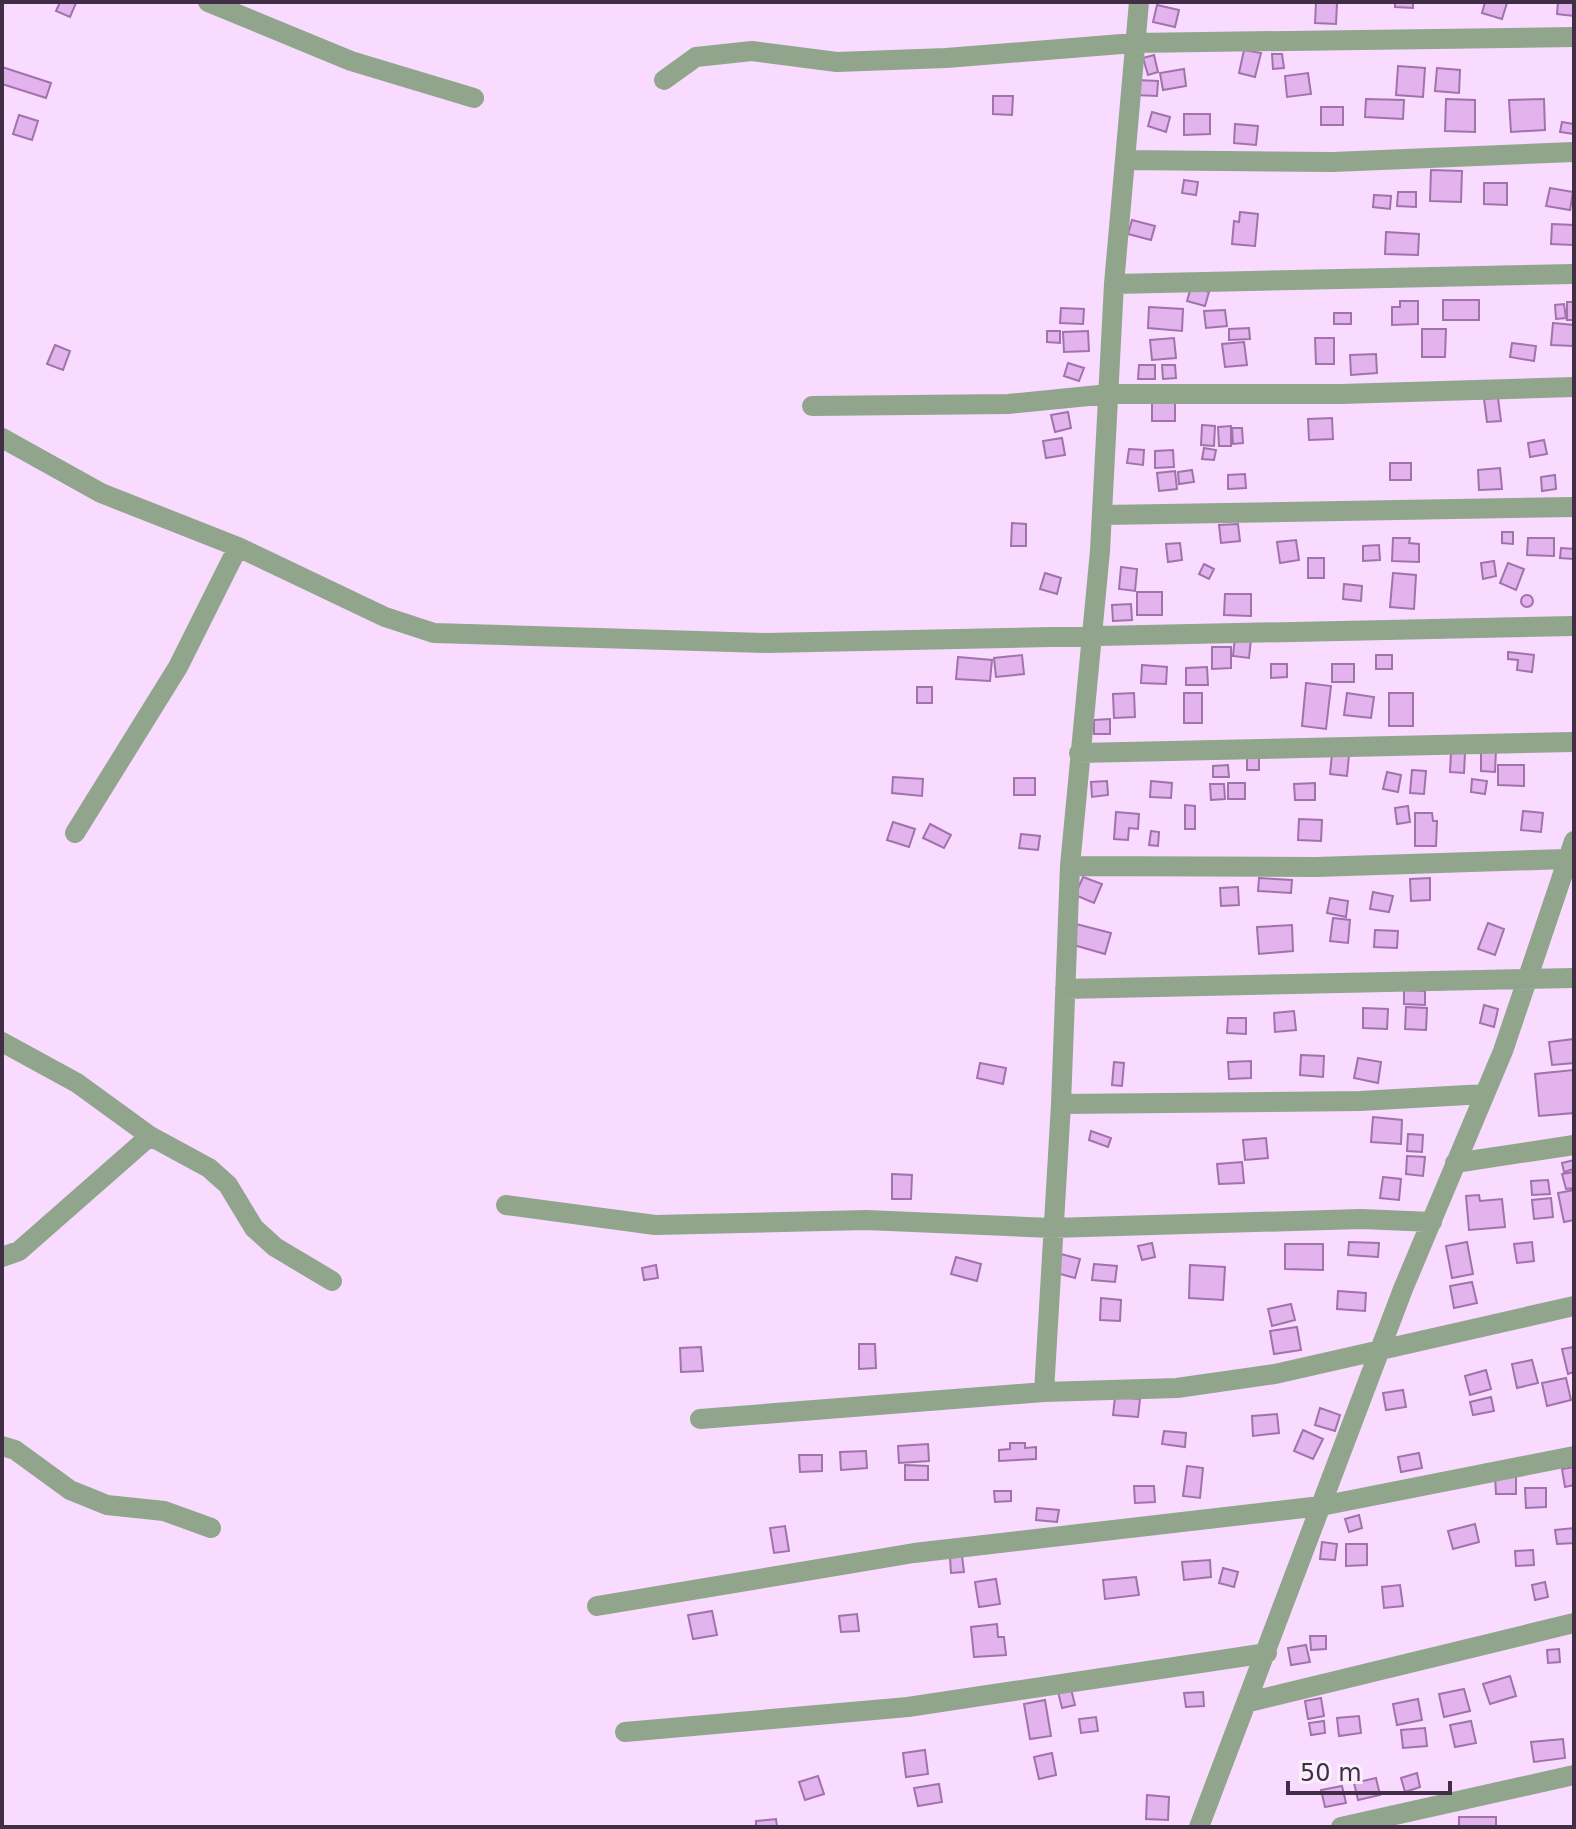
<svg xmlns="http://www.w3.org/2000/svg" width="1576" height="1829" font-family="'DejaVu Sans',sans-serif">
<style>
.building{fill:#e3b3ee;stroke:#a073ab;stroke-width:2}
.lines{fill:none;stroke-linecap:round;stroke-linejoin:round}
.street{stroke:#90a58b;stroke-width:20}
</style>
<rect width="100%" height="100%" fill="#f8dbff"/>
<path class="building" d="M60,2L76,3L70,17L56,11Z
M1316,2L1337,3L1336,24L1315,23Z
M1395,2H1413V8L1395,7Z
M1485,2L1507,3L1502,19L1482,13Z
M1558,2H1574V16L1557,14Z
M1157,5L1179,10L1175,27L1153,22Z
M1244,50L1261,53L1255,77L1239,73Z
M1272,54H1282L1284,68L1273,69Z
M1154,55L1158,72L1148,75L1143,58Z
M1398,66L1425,68L1423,97L1396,95Z
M2,67L51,83L46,98L2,84Z
M1437,68L1460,70L1459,93L1435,91Z
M1184,69L1186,86L1163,90L1160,73Z
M1308,73L1311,94L1287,97L1285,76Z
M1137,80L1158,81L1157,96L1136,95Z
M993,96H1013L1012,115L993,114Z
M1366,99L1404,100L1403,119L1365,117Z
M1446,99L1475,100V132L1445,131Z
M1544,99L1545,130L1511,132L1509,100Z
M1321,107H1343V125H1321Z
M1152,112L1170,117L1166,132L1148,126Z
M1184,114H1210V134L1184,135Z
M19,115L38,121L32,140L13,134Z
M1562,122L1574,124V134L1560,132Z
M1235,124L1258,126L1256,145L1234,143Z
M1431,170L1462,171L1461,202L1430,201Z
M1184,180L1198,182L1196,195L1182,193Z
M1484,183H1507V205L1484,204Z
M1550,188L1573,192L1570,210L1546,206Z
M1398,192H1416V207L1397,206Z
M1374,195L1391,196L1390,209L1373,207Z
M1240,212L1258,214L1255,246L1232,244L1234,221L1239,222Z
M1132,220L1155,226L1151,240L1128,234Z
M1552,224L1574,225V245L1551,244Z
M1386,232L1419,234L1418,255L1385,254Z
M1191,287L1209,292L1205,306L1187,301Z
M1443,300H1479V320H1443Z
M1400,301H1418V324L1392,325V307H1400Z
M1567,302H1574V320H1567Z
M1564,304L1566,318L1556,319L1555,305Z
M1149,307L1183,309L1182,331L1148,328Z
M1061,308L1084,309L1083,324L1060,323Z
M1225,310L1227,326L1206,328L1204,311Z
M1334,313H1351V324H1334Z
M1553,323L1574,325V346L1551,345Z
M1249,328L1250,339L1229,340V329Z
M1422,329H1446L1445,357H1422Z
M1047,331H1060V343L1047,342Z
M1088,331L1089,351L1064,352L1063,332Z
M1174,338L1176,358L1152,360L1150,340Z
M1315,338H1334V364H1316Z
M1244,342L1247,365L1225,367L1222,344Z
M1512,343L1536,346L1534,361L1510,357Z
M55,345L70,351L63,370L47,364Z
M1376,354L1377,373L1351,375L1350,355Z
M1068,363L1084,368L1079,381L1064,376Z
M1139,365H1155V379H1138Z
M1162,365H1175L1176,378L1163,379Z
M1498,398L1501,421L1487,422L1484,399Z
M1152,399L1175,400V421H1152Z
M1068,412L1071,428L1055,432L1051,415Z
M1332,418L1333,439L1309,440L1308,419Z
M1202,425L1215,426L1214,446L1201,445Z
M1231,426V446H1219L1218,427Z
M1232,428H1242L1243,443L1233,444Z
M1062,438L1065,455L1046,458L1043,441Z
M1544,440L1547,454L1530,457L1528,443Z
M1204,448L1216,450L1214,460L1202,459Z
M1129,449L1144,450L1143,465L1127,463Z
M1173,450L1174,467L1155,468V451Z
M1390,463H1411V480H1390Z
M1500,468L1502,489L1479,490L1478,470Z
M1192,470L1194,482L1179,484L1178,472Z
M1175,471L1177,489L1159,491L1157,473Z
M1245,474L1246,488L1228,489V475Z
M1555,475L1556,489L1542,491L1541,477Z
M1012,523L1026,524V546H1011Z
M1238,524L1240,541L1221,543L1219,525Z
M1502,532H1513V544L1502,543Z
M1393,538H1410L1409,543L1419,544V562L1392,561Z
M1528,538H1554V556L1527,555Z
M1296,540L1299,560L1280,563L1277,542Z
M1180,543L1182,560L1168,562L1166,544Z
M1379,545L1380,560L1363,561V546Z
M1561,548L1574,549L1573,559L1560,558Z
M1308,558H1324V578H1308Z
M1494,561L1496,576L1483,579L1481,563Z
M1508,563L1524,569L1516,590L1500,583Z
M1204,564L1214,569L1209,579L1199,574Z
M1121,567L1137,569L1135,591L1119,589Z
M1045,573L1061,578L1057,594L1040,589Z
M1393,573L1416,575L1414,609L1390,607Z
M1344,584L1362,586L1361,601L1343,599Z
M1137,592H1162V615H1137Z
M1225,594H1251V616L1224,615Z
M1521 601a6 6 0 1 1 12 0a6 6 0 1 1-12 0Z
M1131,604L1132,620L1113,621L1112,605Z
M1235,637L1251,639L1249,658L1233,656Z
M1212,647H1231V668L1212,669Z
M1508,652L1534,655L1532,672L1517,670L1518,660L1508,659Z
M1022,655L1024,674L996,677L994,658Z
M1376,655H1392V669H1376Z
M958,657L992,660L990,681L956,679Z
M1271,664H1287V677L1271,678Z
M1332,664H1354V682H1332Z
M1142,665L1167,667L1166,684L1141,683Z
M1207,667L1208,685H1186V668Z
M1306,683L1331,686L1326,729L1302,726Z
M917,687H932V703H917Z
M1134,693L1135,717L1114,718L1113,694Z
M1184,693H1202V723H1184Z
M1347,693L1374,697L1371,718L1344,715Z
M1389,693H1413V726H1389Z
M1110,719V734H1094V720Z
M1481,749L1496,750L1495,772L1481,771Z
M1451,752L1465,753L1464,773L1450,772Z
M1332,754L1349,755L1347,776L1330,774Z
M1247,758H1259V770H1247Z
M1228,765L1229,777H1213V766Z
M1498,765H1524V786L1498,785Z
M1412,770L1426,771L1424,794L1410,793Z
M1387,772L1401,775L1398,792L1383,789Z
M893,777L923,779L922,796L892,793Z
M1014,778H1035V795H1014Z
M1472,779L1487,781L1485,794L1471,792Z
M1107,781L1108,795L1092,797L1091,782Z
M1151,781L1172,783L1171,798L1150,797Z
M1228,783H1245V799H1228Z
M1315,783V800H1295L1294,784Z
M1210,784H1224L1225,799L1211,800Z
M1185,805L1195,806V829H1185Z
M1408,806L1410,822L1397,824L1395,808Z
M1523,811L1543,813L1541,832L1521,830Z
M1116,812L1139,814L1138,829L1129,828L1128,840L1114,839Z
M1415,813H1432L1433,821H1437L1436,846H1415Z
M1299,819L1322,820L1321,841L1298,840Z
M893,822L915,829L909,847L887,840Z
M930,824L951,835L944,848L923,838Z
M1151,831L1159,832L1158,846L1149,845Z
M1021,834L1040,836L1038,850L1019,848Z
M1083,877L1102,884L1094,903L1075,895Z
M1259,878L1292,880L1291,893L1258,891Z
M1430,878V900L1411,901L1410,879Z
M1238,887L1239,905L1221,906L1220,888Z
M1373,892L1393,896L1389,912L1370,909Z
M1330,898L1348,901L1346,917L1327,913Z
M1333,918L1350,920L1348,943L1330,941Z
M1488,923L1504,929L1495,955L1478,949Z
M1076,924L1111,933L1105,954L1070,944Z
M1292,925L1293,951L1259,954L1257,927Z
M1375,930L1398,931L1397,948L1374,947Z
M1404,990L1425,991V1005L1404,1004Z
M1484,1005L1498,1009L1494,1027L1480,1023Z
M1406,1007L1427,1008L1426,1030L1405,1029Z
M1363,1008L1388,1009L1387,1029L1363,1028Z
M1294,1011L1296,1030L1275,1032L1274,1013Z
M1228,1018H1246V1034L1227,1033Z
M1574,1039V1063L1552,1065L1549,1042Z
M1301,1055L1324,1056L1323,1077L1300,1075Z
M1358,1058L1381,1062L1378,1083L1354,1078Z
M1251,1061V1078L1229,1079L1228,1062Z
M1114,1062L1124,1063L1122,1086L1112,1085Z
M980,1063L1006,1068L1003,1084L977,1078Z
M1573,1070L1574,1113L1539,1116L1535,1074Z
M1373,1117L1402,1120L1401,1144L1371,1142Z
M1091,1131L1111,1138L1108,1147L1089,1140Z
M1408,1134L1423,1135L1422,1152L1407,1151Z
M1266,1138L1268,1158L1245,1160L1243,1140Z
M1407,1156L1425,1157L1423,1176L1406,1174Z
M1574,1160V1169L1564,1172L1562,1163Z
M1242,1162L1244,1183L1219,1184L1217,1164Z
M1574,1172V1188L1566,1189L1562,1174Z
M892,1174L912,1175L911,1199H892Z
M1383,1177L1401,1179L1399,1200L1380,1198Z
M1548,1180L1550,1194L1532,1195L1531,1181Z
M1574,1190V1220L1564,1222L1558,1193Z
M1479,1195L1480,1201L1502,1199L1505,1227L1469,1230L1466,1196Z
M1551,1198L1553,1217L1534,1219L1532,1200Z
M1349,1242L1379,1243L1378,1257L1348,1255Z
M1467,1242L1473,1274L1452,1278L1446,1246Z
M1532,1242L1534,1261L1517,1263L1514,1244Z
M1152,1243L1155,1257L1142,1260L1138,1246Z
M1285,1244H1323V1270L1285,1269Z
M1057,1253L1080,1259L1075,1278L1053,1272Z
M956,1257L981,1264L977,1281L951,1274Z
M1094,1264L1117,1266L1115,1282L1092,1280Z
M656,1265L658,1278L644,1280L642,1268Z
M1190,1265L1225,1267L1223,1300L1189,1298Z
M1472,1282L1477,1303L1454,1308L1450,1286Z
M1338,1291L1366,1293L1365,1311L1337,1309Z
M1101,1298L1121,1300L1120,1321L1100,1320Z
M1291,1304L1295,1320L1272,1326L1268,1309Z
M1297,1327L1301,1350L1274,1354L1270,1331Z
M859,1344H875L876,1368L859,1369Z
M701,1347L703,1371L681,1372L680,1348Z
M1574,1347V1372L1568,1374L1562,1349Z
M1532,1360L1538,1383L1517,1388L1512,1364Z
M1486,1370L1491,1389L1470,1395L1465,1376Z
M1566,1378L1571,1400L1547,1406L1542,1383Z
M1403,1390L1406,1407L1386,1410L1383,1393Z
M1115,1397L1140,1399L1138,1417L1113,1415Z
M1491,1397L1494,1411L1473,1415L1470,1402Z
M1320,1408L1340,1415L1335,1431L1315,1425Z
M1277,1414L1279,1433L1253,1436L1252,1416Z
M1303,1430L1323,1439L1313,1459L1294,1451Z
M1164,1431L1186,1433L1185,1447L1162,1444Z
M1010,1443H1025V1448L1036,1447V1459L999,1461V1450L1010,1449Z
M928,1444L929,1461L899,1463L898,1446Z
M866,1451L867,1468L841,1470L840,1452Z
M1419,1453L1422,1468L1401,1472L1398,1457Z
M799,1455H822V1471L800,1472Z
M905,1465L928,1466V1480H905Z
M1187,1466L1203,1468L1200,1498L1183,1496Z
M1574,1467V1485L1565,1487L1562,1469Z
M1495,1476H1516V1494H1496Z
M1134,1486H1154L1155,1502L1135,1503Z
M1525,1488H1546V1507L1526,1508Z
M994,1491H1011V1501L995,1502Z
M1037,1508L1059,1510L1057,1522L1036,1520Z
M1359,1515L1362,1528L1349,1532L1345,1519Z
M1475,1524L1479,1542L1453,1549L1448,1531Z
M785,1526L789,1551L774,1553L770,1528Z
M1574,1528V1543L1557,1544L1555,1530Z
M1322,1542L1337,1544L1335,1560L1320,1559Z
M1346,1544H1367V1565L1346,1566Z
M1533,1550L1534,1565L1516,1566L1515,1551Z
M962,1556L964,1572L951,1573L950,1558Z
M1210,1560L1211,1577L1184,1580L1182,1562Z
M1223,1568L1238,1572L1234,1587L1219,1583Z
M1136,1577L1139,1595L1105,1599L1103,1580Z
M996,1579L1000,1604L979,1607L975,1582Z
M1545,1582L1548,1597L1535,1600L1532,1585Z
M1400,1585L1403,1606L1384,1608L1382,1587Z
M712,1611L717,1635L693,1639L688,1615Z
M857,1614L859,1631L841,1632L839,1616Z
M997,1624L998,1637H1004L1006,1655L974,1657L971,1627Z
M1310,1636H1326V1649L1311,1650Z
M1306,1645L1310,1662L1291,1665L1288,1648Z
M1559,1649L1560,1662L1548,1663L1547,1650Z
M1510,1676L1516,1696L1490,1704L1483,1684Z
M1071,1689L1075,1705L1062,1708L1058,1692Z
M1464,1689L1470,1711L1444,1717L1439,1694Z
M1203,1692L1204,1706L1186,1707L1184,1693Z
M1321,1698L1324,1716L1308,1719L1305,1701Z
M1418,1699L1422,1720L1397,1725L1393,1704Z
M1045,1700L1051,1736L1030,1739L1024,1704Z
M1359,1716L1361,1733L1339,1736L1337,1718Z
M1096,1717L1098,1731L1081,1733L1079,1719Z
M1324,1721L1325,1733L1311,1735L1309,1723Z
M1471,1721L1476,1743L1455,1747L1450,1725Z
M1425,1728L1427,1746L1403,1748L1401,1730Z
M1563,1739L1565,1758L1534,1762L1531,1742Z
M925,1750L928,1774L906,1777L903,1753Z
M1052,1753L1056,1775L1039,1779L1034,1757Z
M1417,1773L1420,1787L1405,1792L1401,1778Z
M818,1776L824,1794L805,1800L799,1782Z
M1376,1778L1380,1795L1358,1800L1354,1783Z
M939,1784L942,1802L918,1806L914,1788Z
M1342,1786L1346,1803L1325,1807L1321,1790Z
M1147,1795L1169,1797L1168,1820L1146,1819Z
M1459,1817H1496V1827H1459Z
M776,1819L777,1827H756V1821Z"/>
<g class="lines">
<path class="street" d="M208,2L351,61L474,98
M664,80L696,57L752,51L837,62L946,58L1134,43L1574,37
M1125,160L1333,162L1574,152
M1114,284L1574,274
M812,406L1008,404L1109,394H1341L1574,387
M2,438L101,493L238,547L385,617L434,633L767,643L1574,626
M1103,515L1574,507
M1079,753L1574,742
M75,833L178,667L238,547
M1070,866L1316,867L1567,859
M1065,989L1574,978
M2,1042L77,1083L150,1136L209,1168L228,1185L254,1228L275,1247L332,1281
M1061,1104L1360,1101L1485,1094
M1455,1163L1574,1145
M506,1205L655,1225L866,1220L1051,1228L1361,1219L1432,1222
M2,1257L19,1251L150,1136
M1044,1392L1061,1104L1070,866L1100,551L1114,284L1139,2
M700,1419L1044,1392L1177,1388L1275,1374L1574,1306
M2,1446L15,1450L70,1490L107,1505L164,1511L211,1528
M597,1606L914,1553L1321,1506L1574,1456
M1249,1702L1574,1623
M625,1732L908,1707L1267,1653
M1199,1827L1403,1289L1503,1051L1574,841
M1341,1827L1574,1775"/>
</g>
<rect width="1576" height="1829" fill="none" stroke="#412e46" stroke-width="8"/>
<path d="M1288 1781v12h162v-12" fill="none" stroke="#412e46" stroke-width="4"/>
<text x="1300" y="1781" font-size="24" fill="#412e46" stroke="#faf0fc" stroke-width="6" paint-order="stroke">50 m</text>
</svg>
